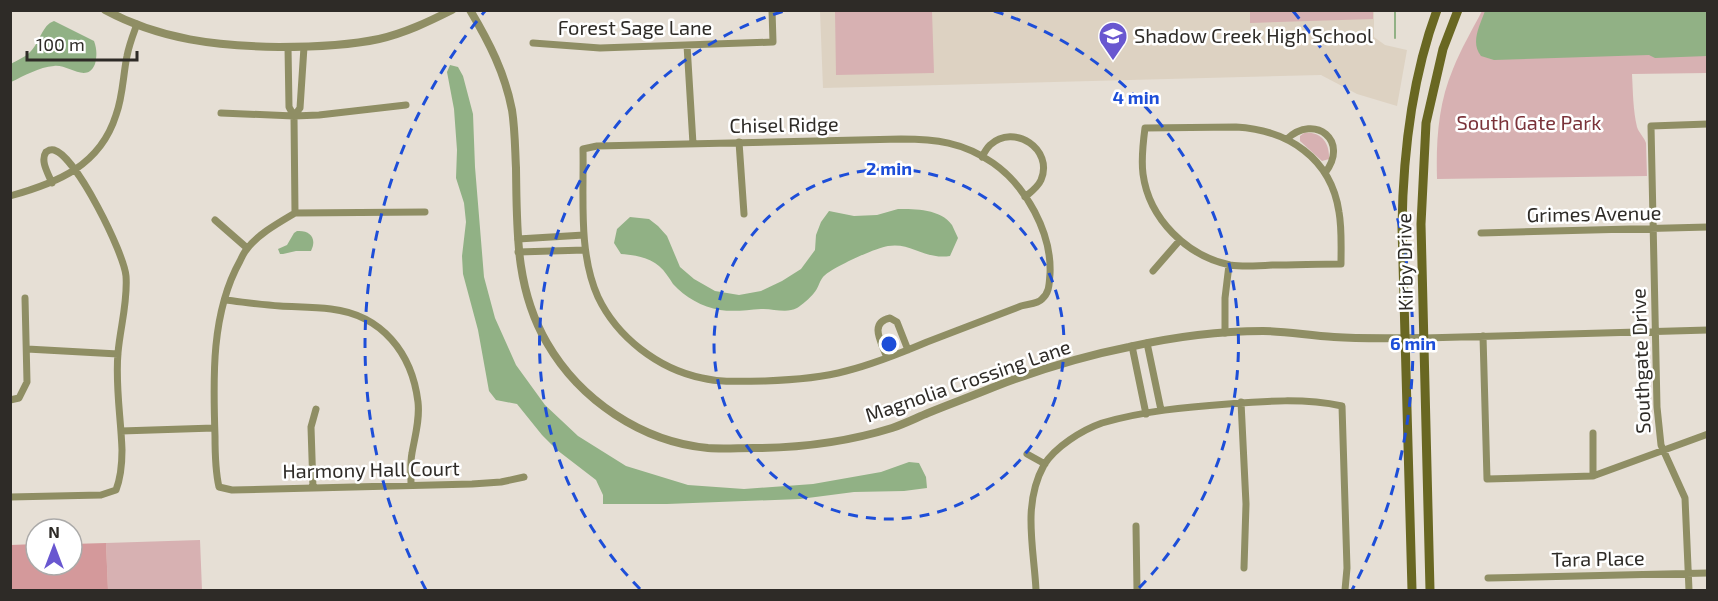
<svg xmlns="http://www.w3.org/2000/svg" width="1718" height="601" font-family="'Exo 2',sans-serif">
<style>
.built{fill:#ddd2c2}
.green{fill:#d7b1b2}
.forest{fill:#d4999b}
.water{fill:#91b185}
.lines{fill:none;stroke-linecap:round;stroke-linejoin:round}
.stream{stroke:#91b185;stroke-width:2}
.minor{stroke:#8f8e64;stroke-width:7}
.tertiary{stroke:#8f8e64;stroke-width:8}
.secondary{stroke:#696722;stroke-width:9}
.ring{fill:none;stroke:#1d4ed8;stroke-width:3;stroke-dasharray:10 8}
.labels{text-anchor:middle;stroke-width:5;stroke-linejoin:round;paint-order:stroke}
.street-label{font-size:20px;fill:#2e2b27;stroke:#fff}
.poi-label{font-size:20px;fill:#2e2b27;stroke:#fff;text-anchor:start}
.park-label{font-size:20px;fill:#7a3239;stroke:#fff}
.centre{fill:#1d4ed8;stroke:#fff;stroke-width:3}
.ring-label{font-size:18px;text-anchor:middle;font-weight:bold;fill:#1d4ed8;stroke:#fff;stroke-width:5;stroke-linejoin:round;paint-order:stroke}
</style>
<rect width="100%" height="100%" fill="#e6dfd5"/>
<path class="built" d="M820,11H1374V37L1385,45L1407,50L1397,106L1357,94L1321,75L823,88Z"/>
<path class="green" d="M835,11H932L934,73L836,75Z
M1250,11H1373V19L1250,23Z
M1482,11H1707V73L1632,74C1633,92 1633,110 1637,127C1639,133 1644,137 1646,143L1647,176L1437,179C1436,142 1438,104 1453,69C1461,49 1472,30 1482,11Z
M1304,133C1321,131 1330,143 1329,159L1322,161L1300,141V136Z
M200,540L202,590H108L106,543Z"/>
<path class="forest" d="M106,543L108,590H11V545L36,544V565H72V544Z"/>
<path class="water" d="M1485,11H1707V56L1655,58L1649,55L1494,60L1481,56C1470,43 1480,25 1485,11Z
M54,21L94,41C97,49 97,56 95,64C87,84 68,64 54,66C39,67 24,76 11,82V64C17,60 26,57 31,51C40,42 42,25 54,21Z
M450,65L458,67L463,76L473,114L475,167L484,277L495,318L516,365L545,405L578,436L626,466L688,485L744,489L813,484L881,472L909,462L919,463L926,477L927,488L904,491L854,492L800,499L667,504H603V495L596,480L557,450L542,435L517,404L496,400L489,391L478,330L463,274L462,256L466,222L464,203L456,178L457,150L454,109L447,72Z
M898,209C915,209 941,209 952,225C954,229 956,234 958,238L950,256C925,260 911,242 888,246C875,248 831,268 823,277C819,282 818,289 814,293C810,298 802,305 797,308C786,314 772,308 761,309C747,310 734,312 720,310C702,307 685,297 673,284C669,278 665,271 659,266C649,257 633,255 621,254L614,243L617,229L630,217L649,219L658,226L667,236L680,267L694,279L715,291L739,295L761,291L782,281L801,269L815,250L816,235L821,222L829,211L854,216L877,215Z
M297,231C311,230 317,239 311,251H296L283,254H280L278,249L287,245L294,233Z"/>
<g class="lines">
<path class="stream" d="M1395,10V38"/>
<path class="minor" d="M533,43L600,48L773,42L772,10
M687,45L693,144
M288,47L289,107L294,116L295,213
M221,113L294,116L319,115L406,105
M294,116L300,108L304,47
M1236,127C1288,130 1331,158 1339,212C1342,229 1341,247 1341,264C1318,264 1295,265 1272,265C1258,266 1244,267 1230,265C1187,256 1149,219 1143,174C1141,159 1143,143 1145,128Z
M901,139C935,139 963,142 993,163C1026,186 1052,233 1050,274C1049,283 1050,292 1042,299C1038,304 1027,304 1021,306C990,318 958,330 927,342C901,353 874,364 846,371C820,378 792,380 765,381C744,381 723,383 702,378C658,369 617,337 598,297C578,253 584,196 583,149L597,146Z
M1287,139C1315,113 1350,141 1325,173
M739,142L744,214
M982,157C984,153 987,148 990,145C1014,123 1054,149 1041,180C1038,187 1031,192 1025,197
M10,196C57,183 100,166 116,115C123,96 123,75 127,56C129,45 133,35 137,24
M295,213C280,222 258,234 247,249C244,252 242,257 240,261C211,313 213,378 215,436C215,453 215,470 219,487L232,490L472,484L501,482L524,477
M295,213L425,212
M215,220L247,248
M1481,233L1708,227
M518,239L584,235
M518,252L585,250
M1153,271L1180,240
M225,300C243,302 262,305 280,306C297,307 314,307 331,309C382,315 412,353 418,402C420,419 415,436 412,453C410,463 411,474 411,485
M1225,333V298L1229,265
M1483,336L1487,479L1593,476L1708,434
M1424,338L1708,330
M1147,343L1161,410
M1132,346L1146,414
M27,349L118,354
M887,358C882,343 868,323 890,318L897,322L908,350
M10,400L19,398L27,382L25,298
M1241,402L1246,504L1244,568
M121,431L214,428
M1593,433V476
M1027,454L1045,464
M313,488L311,427L316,409
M10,497L101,495L116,490C121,477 122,463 122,450C121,418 115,385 118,353C120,328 128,302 126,276C124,253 76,156 54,150C50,149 49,150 46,152C40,161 48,173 52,183
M1136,526L1137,590
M1488,578L1708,573
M1036,590C1034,548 1022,505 1044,465C1055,447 1082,430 1102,423C1143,411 1186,407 1228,404C1266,401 1304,398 1342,406L1347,568L1345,590
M1689,590L1685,498L1661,445L1657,407L1651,126L1708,124"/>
<path class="tertiary" d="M105,10C161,40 217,46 279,47C313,47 346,46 379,39C405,33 428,22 452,10
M470,10C489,42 505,73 512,110C515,129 515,149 516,168C517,230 515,288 547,343C580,400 642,442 708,448C723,449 738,448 753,448C800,448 847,442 892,428C904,424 916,418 928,413C950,404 972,396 994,387C1038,370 1083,356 1129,347C1173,337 1219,331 1263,331C1287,331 1310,336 1334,337C1364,339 1394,338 1424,338"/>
<path class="secondary" d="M1412,590L1402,227C1403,154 1411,80 1437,10
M1430,590L1421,224L1426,123L1443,49L1458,10"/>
</g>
<g class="ring">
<circle cx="889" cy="344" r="175"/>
<path d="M640 589A349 349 0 0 1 784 11M994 11A349 349 0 0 1 1138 589"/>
<path d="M426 590A524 524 0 0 1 485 11M1293 11A524 524 0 0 1 1352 590"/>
</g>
<defs>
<g id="school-pin" transform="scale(1.5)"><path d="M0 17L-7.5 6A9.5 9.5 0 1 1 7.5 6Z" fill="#6957d0" stroke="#fff"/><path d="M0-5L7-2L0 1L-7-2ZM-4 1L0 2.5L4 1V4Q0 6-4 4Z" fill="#fff"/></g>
</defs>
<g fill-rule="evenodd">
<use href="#school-pin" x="1113" y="36"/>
</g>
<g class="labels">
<g class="street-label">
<text x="635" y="35">Forest Sage Lane</text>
<text transform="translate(784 125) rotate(-1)" y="7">Chisel Ridge</text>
<text transform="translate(1594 214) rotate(-1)" y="7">Grimes Avenue</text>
<text transform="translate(1405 262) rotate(-91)" y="7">Kirby Drive</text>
<text transform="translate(1641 361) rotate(-92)" y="7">Southgate Drive</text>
<text transform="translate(968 381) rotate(-19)" y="7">Magnolia Crossing Lane</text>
<text transform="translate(371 470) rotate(-1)" y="7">Harmony Hall Court</text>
<text transform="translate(1598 559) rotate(-1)" y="7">Tara Place</text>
</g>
<g class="poi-label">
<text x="1134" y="43">Shadow Creek High School</text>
</g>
<g class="park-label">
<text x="1529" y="130">South Gate Park</text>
</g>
</g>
<circle cx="889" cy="344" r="9" class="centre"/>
<g class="ring-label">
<text x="1136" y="104">4 min</text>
<text x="889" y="175">2 min</text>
<text x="1413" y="350">6 min</text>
</g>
<rect width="1718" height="601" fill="none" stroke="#2e2b27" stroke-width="24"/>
<g transform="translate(54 547)"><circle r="28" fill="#ffffff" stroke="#abaaa9" stroke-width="1.5"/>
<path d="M0-4.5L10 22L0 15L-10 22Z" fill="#6957d0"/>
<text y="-9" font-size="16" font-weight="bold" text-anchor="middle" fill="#2e2b27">N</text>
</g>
<path d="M27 51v9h110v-9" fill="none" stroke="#2e2b27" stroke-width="3"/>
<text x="36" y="51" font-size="18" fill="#2e2b27" stroke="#ffffff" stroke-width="4.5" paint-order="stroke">100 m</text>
</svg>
